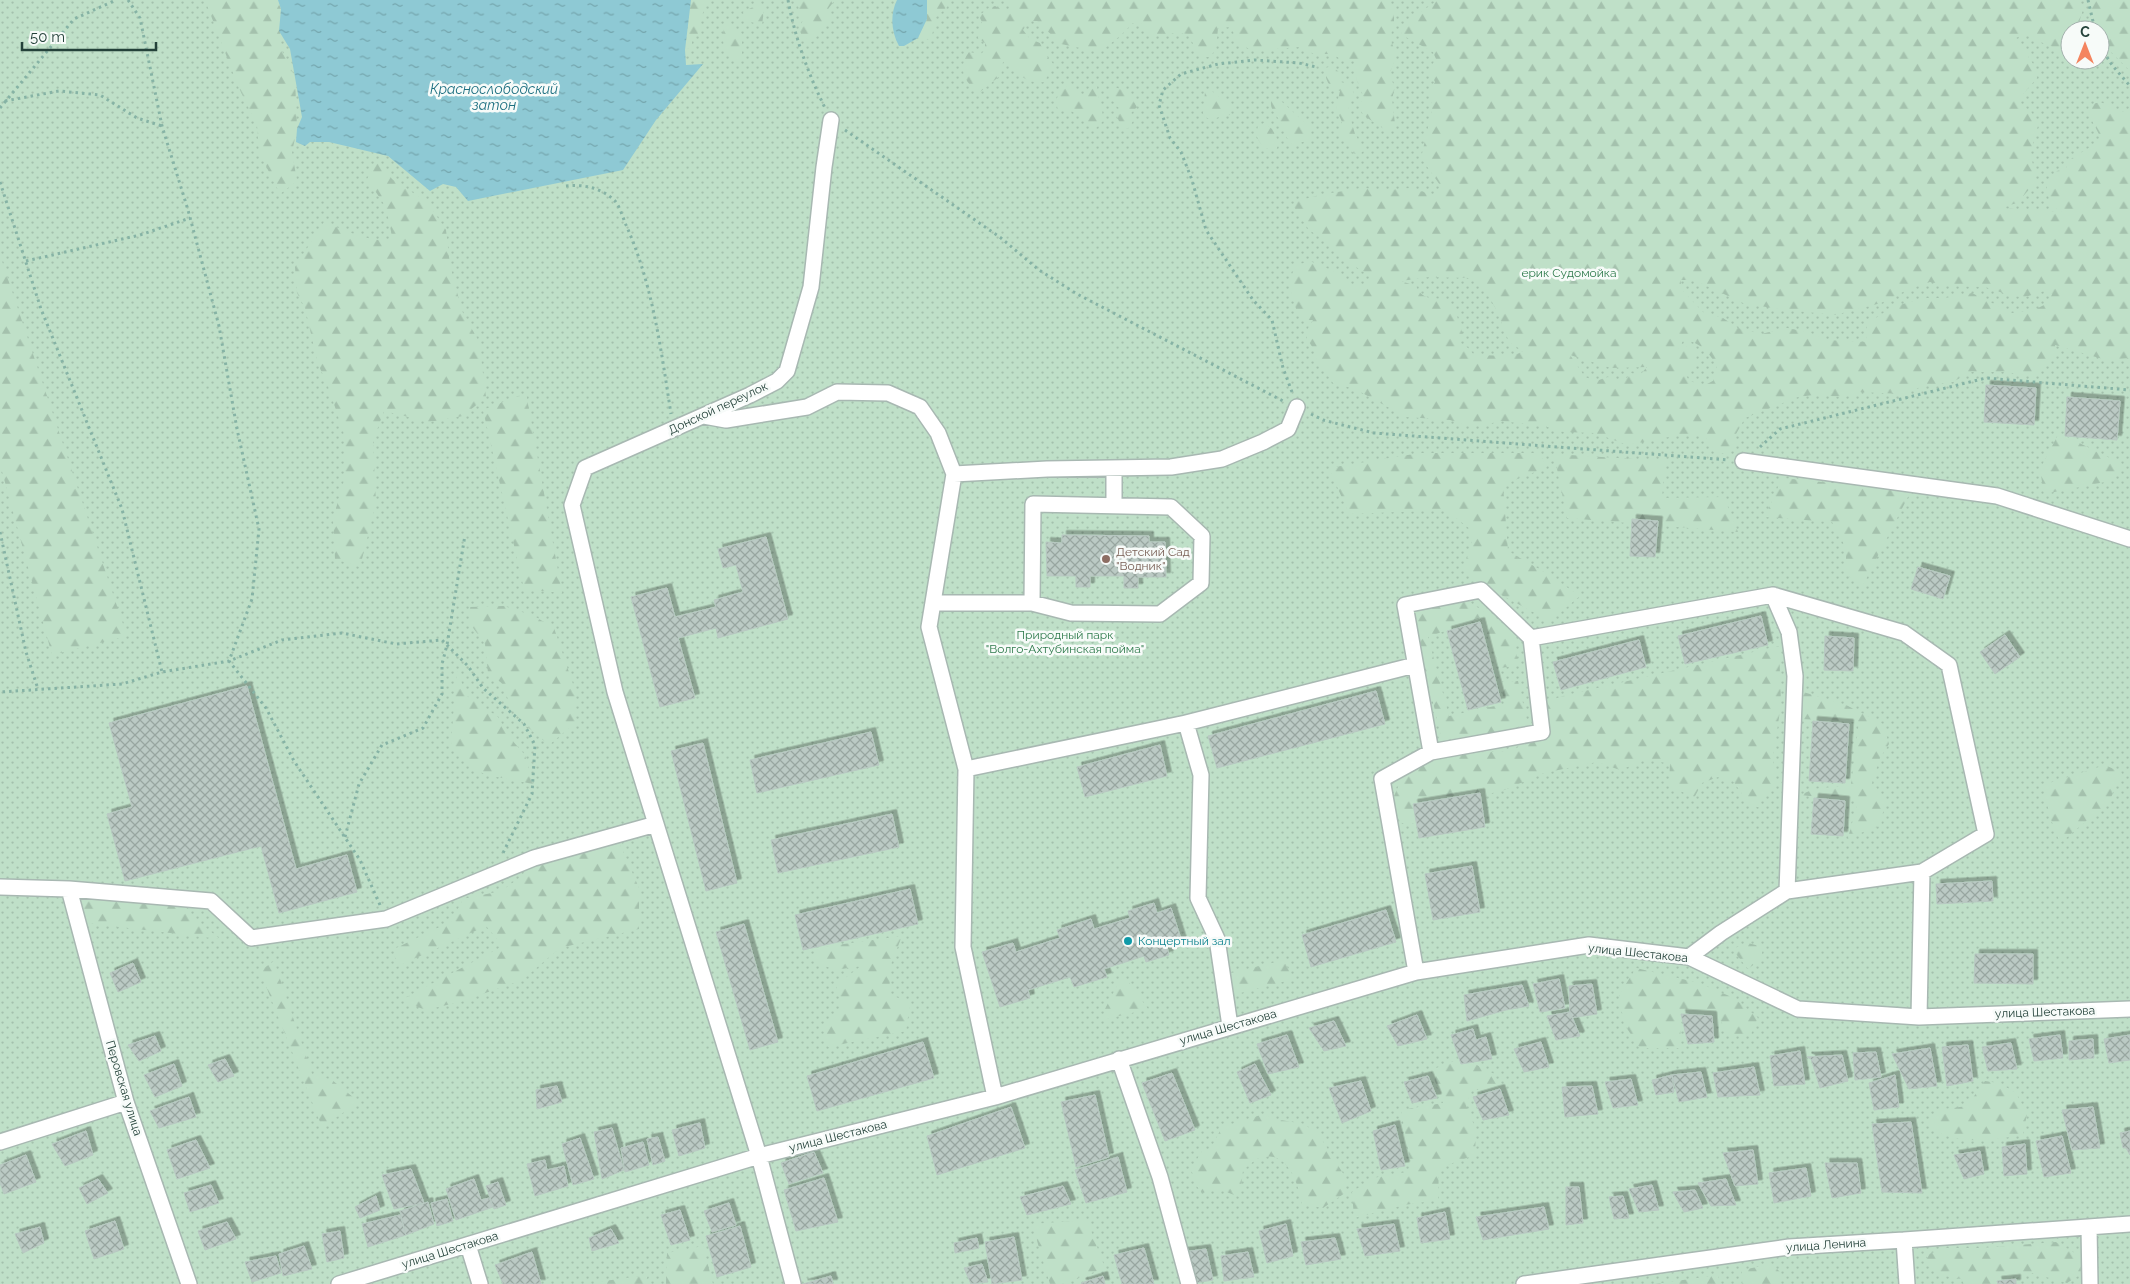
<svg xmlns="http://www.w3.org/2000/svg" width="2130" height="1284" font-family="Raleway,sans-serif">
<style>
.grass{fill:url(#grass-dots);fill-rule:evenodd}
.forest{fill:url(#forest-firs);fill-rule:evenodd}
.water{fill:url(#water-ripples)}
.building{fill:url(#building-cross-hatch);stroke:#b8c9c2;filter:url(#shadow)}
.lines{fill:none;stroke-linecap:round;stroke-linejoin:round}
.minor-casing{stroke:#a8b8b2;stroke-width:18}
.path{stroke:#86b3a5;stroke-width:3;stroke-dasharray:2.5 4;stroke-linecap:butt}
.minor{stroke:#fff;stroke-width:15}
.education-dot{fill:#8d6e63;stroke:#f7fbf9;stroke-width:2}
.culture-dot{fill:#0f9aa8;stroke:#f7fbf9;stroke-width:2}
.labels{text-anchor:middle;stroke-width:5;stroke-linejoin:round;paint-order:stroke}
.park-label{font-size:12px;fill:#2d7a4b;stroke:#f7fbf9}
.street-label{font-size:12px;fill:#24423a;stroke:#f7fbf9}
.education-label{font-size:12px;fill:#785e54;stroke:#f7fbf9;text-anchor:start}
.culture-label{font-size:12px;fill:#0d838f;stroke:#f7fbf9;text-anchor:start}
.water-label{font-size:14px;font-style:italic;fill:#1c6f80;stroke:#f7fbf9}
</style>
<defs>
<pattern id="grass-dots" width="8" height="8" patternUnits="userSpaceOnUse" patternTransform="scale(1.25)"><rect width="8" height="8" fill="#bfe0c8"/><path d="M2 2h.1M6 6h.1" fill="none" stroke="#a4c1ad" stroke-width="1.8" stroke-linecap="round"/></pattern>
<pattern id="forest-firs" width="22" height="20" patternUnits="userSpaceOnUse" patternTransform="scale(1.25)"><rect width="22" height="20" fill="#bfe0c8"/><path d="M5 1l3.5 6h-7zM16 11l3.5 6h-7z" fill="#a4c1ad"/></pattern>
<pattern id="water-ripples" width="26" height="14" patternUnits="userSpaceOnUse" patternTransform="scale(1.25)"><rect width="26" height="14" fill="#8ec9d4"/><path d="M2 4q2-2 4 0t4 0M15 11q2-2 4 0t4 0" fill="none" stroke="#74a5ad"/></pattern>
<pattern id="building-cross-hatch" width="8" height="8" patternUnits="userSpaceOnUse" patternTransform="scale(1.25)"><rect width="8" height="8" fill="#bbcac4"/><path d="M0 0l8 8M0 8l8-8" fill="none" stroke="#98a6a0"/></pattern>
<filter id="shadow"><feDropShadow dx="4.5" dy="-4.5" stdDeviation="0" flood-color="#0004"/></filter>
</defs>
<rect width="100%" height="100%" fill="#e6efeb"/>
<path class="grass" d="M0,0H2130V1284H0ZM2070,30H2100V60H2070Z"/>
<path class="forest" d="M205,0H277L281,9L280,47L295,77L297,129L292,152L297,181L280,194L259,152L257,125L238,86Z
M691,0H706L698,34L692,40V47L685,50Z
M796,0H835L828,9L831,19L812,42L802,36L799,29L803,20Z
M927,0H948L947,7L936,17L931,40L918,38L927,19Z
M1008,0H1383L1394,6V23L1390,38L1394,49L1395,60L1389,75L1395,87L1392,99L1395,124L1387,131L1363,115L1359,105L1364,98L1357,81L1354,69L1360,60L1343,61L1333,54H1314L1299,47L1253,51L1238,43L1231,27L1218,28L1216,50L1209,57H1200L1188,34L1175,33L1151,37L1141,23H1133L1120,36L1100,52L1061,44L1037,21H1029L1023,30L1030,39L1040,43L1046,55L1054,65L1044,82C1026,84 1016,74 1009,60L1003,62L1001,75L980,92C964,84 957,67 969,52L981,54L985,50V43L978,38L982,22L979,16L987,9L995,6L1004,11L1012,9Z
M1438,0H2079L2083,9L2077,30H2070V58L2064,60L2051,46L2035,40L2026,33L2016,38L2035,67L2037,78L2017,101L2031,112L2039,122L2030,154L2034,168V184L2017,203L1999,208L2062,212L2051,205L2047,192V181L2057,171L2066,168L2072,158L2102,140L2088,113L2089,105L2100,102L2124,112L2130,107V358L2106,360L2055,345L2056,353L2037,376H2023L2008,372H1970L1953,382L1923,386L1904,394L1859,392L1845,397L1813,395L1798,397L1745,418L1736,434L1735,446L1728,453L1715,454L1704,434L1674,436L1627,445L1595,433L1564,432L1544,426L1501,421L1484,425H1465L1450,420L1406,417L1355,389L1333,383L1316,358L1313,348L1307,339V330L1313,320H1304C1295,312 1297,310 1293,299C1288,285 1289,277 1297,265L1310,261L1324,267L1340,274L1351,286C1361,286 1368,285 1374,276L1368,275L1347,261L1326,241L1309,230L1294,207L1298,201L1319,195L1362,188L1387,190L1411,188L1436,196L1440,185L1421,158L1432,110L1430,91L1435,82L1429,69L1436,59L1433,52L1402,35L1400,29L1405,23ZM1429,277L1469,278L1483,286L1497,311L1509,342L1523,351C1509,360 1491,353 1475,356L1468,348L1457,341L1463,335L1456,313L1446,299C1432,298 1422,300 1416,286L1401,281ZM1681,280H1694L1743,303L1778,309L1835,315L1881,303L1909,289L1930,282L1951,286L1985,287L2012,296L2025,297L2047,290L2052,294L2048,303L2034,310L2012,313L1972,293L1945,298H1924L1892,307L1867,324L1866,342L1828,340L1808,332L1787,328L1761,334L1738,328L1723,318L1703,312L1681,289ZM1684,339C1700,343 1709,352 1717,366L1713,381L1705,385L1689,381L1685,373C1694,366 1697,361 1697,349L1689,345L1677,352ZM1570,355L1611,368L1647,367L1640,375L1631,373L1624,381L1608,377L1596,381L1585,377Z
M2091,0H2130V71L2106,47L2100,30L2091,14Z
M757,5L764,10L762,25L747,21L743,12Z
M725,25L733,26L742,34V57L738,62C724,52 720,42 725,25Z
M1332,66L1340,73L1341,82L1348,84L1354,93L1348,110L1355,134L1364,150L1359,155L1353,153L1340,132L1342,122L1336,108L1340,91C1328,88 1325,79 1325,68Z
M1069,84L1077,90L1081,97L1090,87L1097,86C1098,100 1103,107 1103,121L1096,128L1070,110H1058C1054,96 1059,93 1069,84Z
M1110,86C1122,88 1131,95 1137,107L1131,113L1133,121L1128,129L1121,125L1117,117L1119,108C1112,102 1110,95 1110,86Z
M1212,91L1230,106V115L1221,116L1212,120L1205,117L1203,113L1205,92Z
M1271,101H1281L1312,129L1309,140L1293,145C1285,138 1285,132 1281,123C1277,114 1270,111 1271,101Z
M1264,123L1272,129L1279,143L1276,150C1264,150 1260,145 1256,134L1258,126Z
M378,160L392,179L427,202L446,230L450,265L462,311L479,342L486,397L463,416L429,422L384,411L373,441L376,503L360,567L335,559L333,519L345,477V437L328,386L318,364L305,308L297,293L295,267L324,222C345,231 370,242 393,241L386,207L367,179Z
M0,255L127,636L52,655L0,464Z
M526,393L562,593L524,589L483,410Z
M2059,433L2126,466L2105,482L2044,494L2040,469Z
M1420,453H1539L1547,467L1503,485L1508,551L1544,572L1580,596L1550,621L1475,581L1463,566L1472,547L1470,529L1446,510L1349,514L1329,468Z
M1554,454L1665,461L1662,498L1724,497L1738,532L1567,518Z
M1782,478L1911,491L1863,585L1846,575V548L1832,522L1765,517Z
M1466,600L1513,630L1518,665L1501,668L1480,618L1428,637L1449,716L1504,704L1501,682L1518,681L1528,725L1443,743L1411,613Z
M504,606L534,616L554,628L575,690V723L549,745L524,724L510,706L503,684L488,673L485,644L471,625L470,607Z
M1779,646L1781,704L1773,757L1775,786L1761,797V808L1750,805L1733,781L1718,777L1702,783L1694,798L1669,785L1670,764L1647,759L1620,770L1597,762L1544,773L1502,791L1454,801L1441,817L1411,824L1393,822L1390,805L1403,776L1425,761L1459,753L1512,751L1548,728L1539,704L1563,696Z
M457,671L467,696L498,717L511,739L525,755L533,784L492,776L473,770L451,743Z
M1800,691L1846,705L1883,724L1889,744L1880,758L1872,782L1885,799L1881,825L1848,838L1858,801L1800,795L1814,789L1851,785L1859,722L1802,719Z
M2105,765L2122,773L2109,802L2060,843L2050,817L2043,785Z
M592,842H619L639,888V929L560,948L522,980L460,1002L425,1010L401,1000L503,946L486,926L396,967L394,949L452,921L463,899L501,891L538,865Z
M167,897L220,939L87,923L71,899Z
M902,936L891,964L889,994L910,1003L906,1031L828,1047L823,1029L842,1009L836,985L861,966L835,970L815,962V948Z
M1748,943L1763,947L1761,959L1748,969L1732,949Z
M1284,960L1293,979L1233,995L1223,975Z
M274,961L312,1074L332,1080L359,1102L322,1127L260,971Z
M1636,968L1699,983L1734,998L1758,1018L1751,1034L1730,1037L1720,1020L1707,1015L1681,1014L1680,1048H1640L1624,1024L1619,995Z
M1123,974L1148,1009L1103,1020L1105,1009Z
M1454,1061L1461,1064L1471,1062L1494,1074L1500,1089L1472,1090L1466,1105L1476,1130L1475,1155L1439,1168L1438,1200L1404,1205L1354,1218L1352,1192L1373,1178L1412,1171L1401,1110L1443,1103L1431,1070Z
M1985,1081L1999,1083L2016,1093L2027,1114L2023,1134C1999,1140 1968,1144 1944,1135C1939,1133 1934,1126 1929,1122L1938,1110L1967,1106Z
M1264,1114L1275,1119L1304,1124L1319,1135L1344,1175L1345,1193L1323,1208L1302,1204C1298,1183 1288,1149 1259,1158C1254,1160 1247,1167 1243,1170L1240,1197L1218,1189L1202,1193L1196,1185L1191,1169L1202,1151L1210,1150L1222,1127Z
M1087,1220L1105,1268L1062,1284H1050L1032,1224Z
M2056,1242L2080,1256L2081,1274L2067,1283L2032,1273L1998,1284H1964L1961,1279L1936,1274L1926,1255L1946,1248H1982Z
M703,1246L713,1284H666L667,1253Z
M1772,1264L1780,1272L1781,1284H1742V1270Z
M648,1275L645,1284H599L597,1282Z
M1718,1275L1720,1284H1655Z"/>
<path class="water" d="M278,0H691L685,50L686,65L703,64L656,120L623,170L468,201L456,187L443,184L430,191L388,156L329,142H310L305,146L296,142L297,129L302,117L290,49L279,31L281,9Z
M897,0H927V19L918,38L904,46H899C891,32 890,14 897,0Z"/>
<path class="building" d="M1986,385L2036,388L2034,425L1984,422Z
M2067,397L2120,401L2117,440L2065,436Z
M1632,519L1658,521L1655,557L1630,556Z
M1062,535L1149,536V542H1165L1166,577H1138V588H1124V576H1090V587H1076V576H1047L1046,542L1062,543Z
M766,537L788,619L718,638L716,628L678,638L695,698L660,707L631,597L667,588L675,617L716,607L714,600L743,592L736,565L723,568L718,549Z
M1918,567L1950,576L1943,599L1911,589Z
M1761,616L1768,645L1685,664L1678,636Z
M1480,622L1501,702L1468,710L1447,631Z
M2005,635L2020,657L1995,674L1980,652Z
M1825,636L1854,638L1853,671L1824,670Z
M1639,640L1646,667L1561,690L1553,662Z
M247,686L296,869L347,855L357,892L279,913L261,846L125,881L107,814L132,807L109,723Z
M1376,691L1385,724L1217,768L1208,736Z
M1813,721L1849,724L1845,783L1809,781Z
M871,732L879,765L757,793L750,760Z
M703,743L737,883L706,891L671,751Z
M1160,745L1167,776L1085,797L1077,767Z
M1480,793L1485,827L1419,838L1413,804Z
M1814,798L1845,801L1843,836L1811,834Z
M892,814L899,847L778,873L771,840Z
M1472,866L1480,912L1433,920L1425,874Z
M1992,881L1993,901L1937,904L1936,884Z
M910,889L918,924L803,950L795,915Z
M1154,903L1157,913L1171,908L1182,942L1167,947L1169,955L1146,962L1144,956L1104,969L1107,977L1074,987L1070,977L1028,990L1030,998L1000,1007L982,952L1013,943L1016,952L1060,938L1057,930L1091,919L1094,929L1130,918L1128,911Z
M1386,910L1396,942L1311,967L1302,935Z
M744,924L778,1042L750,1050L716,932Z
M1975,954H2033V984L1974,983Z
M133,963L141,982L118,992L110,973Z
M1559,979L1565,1008L1540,1012L1533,984Z
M1592,984L1597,1014L1570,1018L1569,986Z
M1522,985L1529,1006L1506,1010L1467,1021L1464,995Z
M1570,1012L1580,1036L1556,1040L1547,1016Z
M1681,1014L1712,1016L1714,1042L1688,1044Z
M1417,1015L1427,1039L1398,1046L1387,1026Z
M1334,1021L1346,1046L1324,1051L1309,1028Z
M1473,1029L1476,1040L1486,1037L1492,1059L1461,1064L1451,1035Z
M1287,1035L1299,1067L1268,1074L1257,1044Z
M2060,1035L2063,1058L2034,1061L2029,1039Z
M2130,1035V1060L2109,1063L2104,1039Z
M155,1036L161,1051L139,1061L128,1045Z
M2093,1039L2094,1058L2069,1060V1041Z
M923,1042L934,1078L817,1111L807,1076Z
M1541,1042L1549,1067L1524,1072L1514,1049Z
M2011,1043L2017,1069L1988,1071L1982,1047Z
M1968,1045L1973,1081L1947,1086L1942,1047Z
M1930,1048L1937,1086L1909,1089L1892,1054Z
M1800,1051L1805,1084L1774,1086L1770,1056Z
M1876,1052L1881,1077L1855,1080L1853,1053Z
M1842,1055L1848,1081L1820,1088L1811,1059L1807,1057Z
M225,1059L234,1076L218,1082L208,1065Z
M174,1064L182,1086L155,1097L144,1075Z
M1255,1064L1271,1095L1250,1103L1237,1072Z
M1754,1067L1760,1095L1718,1097L1713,1073Z
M1701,1072L1707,1097L1679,1102L1672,1075Z
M1172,1073L1195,1130L1165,1141L1142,1083Z
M1672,1075L1674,1092L1656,1095L1652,1080Z
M1895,1075L1899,1107L1874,1110L1869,1083Z
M1428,1076L1437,1098L1412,1103L1404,1082Z
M1631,1079L1638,1105L1613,1108L1605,1082Z
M1361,1081L1371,1111L1342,1123L1329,1088Z
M557,1086L562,1102L537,1109L536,1090Z
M1592,1086L1598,1114L1565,1117L1562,1087Z
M1500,1089L1509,1115L1483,1120L1473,1097Z
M1095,1095L1109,1157L1076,1167L1061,1102Z
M189,1097L196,1117L159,1128L150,1111Z
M1011,1107L1025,1148L937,1175L927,1136Z
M2093,1107L2100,1148L2072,1150L2062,1110Z
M1911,1122L1922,1193L1882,1192L1872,1124Z
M700,1123L705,1148L679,1156L672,1130Z
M1395,1125L1405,1166L1381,1170L1373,1131Z
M612,1128L624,1170L602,1179L594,1132Z
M86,1131L93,1155L65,1166L52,1144Z
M2130,1131V1155L2126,1148H2123L2120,1133Z
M2062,1136L2071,1173L2044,1177L2036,1141Z
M658,1137L665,1161L653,1165L647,1139Z
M580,1138L594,1179L573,1185L562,1144Z
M196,1140L210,1168L177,1179L167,1150Z
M643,1142L649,1165L625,1172L621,1148Z
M2025,1144L2027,1174L2004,1176L2002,1147Z
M1753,1150L1758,1184L1735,1186L1723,1153Z
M1980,1151L1984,1174L1964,1179L1954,1155Z
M814,1152L823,1173L789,1184L781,1163Z
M26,1155L36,1182L4,1194L0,1183V1165Z
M1118,1157L1127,1192L1086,1203L1075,1170Z
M545,1160L547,1170L564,1166L568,1186L535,1196L527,1164Z
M1825,1163H1857L1861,1193L1832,1198Z
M1806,1168L1811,1196L1774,1203L1769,1173Z
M411,1169L424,1203L394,1209L382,1175Z
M824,1178L838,1222L796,1231L784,1190Z
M98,1179L108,1193L87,1204L79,1188Z
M474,1179L481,1200L489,1198L493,1207L456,1220L446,1189Z
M1726,1179L1736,1205L1711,1206L1698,1183Z
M498,1182L506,1205L494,1209L486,1186Z
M211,1185L219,1203L190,1212L184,1193Z
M1652,1185L1659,1210L1639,1212L1629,1189Z
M1063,1186L1071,1204L1027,1215L1020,1197Z
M1566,1187H1579L1583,1223L1566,1225Z
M1695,1190L1703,1208L1684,1212L1673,1192Z
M376,1196L380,1210L360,1218L355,1207Z
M1623,1196L1629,1218L1614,1219L1609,1197Z
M447,1199L453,1221L437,1226L431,1203Z
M428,1202L434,1224L406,1235L400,1211Z
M729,1203L736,1225L712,1232L704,1211Z
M1544,1207L1549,1229L1483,1240L1476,1217Z
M680,1210L690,1240L671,1245L661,1215Z
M1445,1212L1450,1239L1421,1243L1417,1218Z
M400,1215L406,1235L368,1247L362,1224Z
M115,1221L124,1249L94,1259L85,1231Z
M227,1222L236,1239L205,1250L198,1231Z
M1286,1224L1293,1256L1267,1263L1259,1231Z
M1394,1224L1400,1251L1365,1256L1357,1229Z
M740,1226L751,1267L717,1277L706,1236Z
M40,1227L44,1243L23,1253L15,1234Z
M611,1229L619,1243L592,1251L589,1238Z
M340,1231L344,1258L327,1262L322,1234Z
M1014,1237L1022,1280L992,1284L985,1242Z
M977,1238L979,1248L955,1253L954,1243Z
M1335,1238L1341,1259L1306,1265L1301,1242Z
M304,1246L312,1269L283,1276L279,1254Z
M1144,1248L1154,1284H1122L1114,1255Z
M1206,1249L1213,1280L1189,1284L1183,1252Z
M532,1252L541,1284H503L495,1265Z
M1248,1252L1254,1277L1224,1281L1221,1256Z
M276,1256L281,1273L252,1282L245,1262Z
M982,1264L988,1282L971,1284L964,1268Z
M831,1276L833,1284H803Z
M1103,1276L1105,1284H1082L1081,1283Z
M2016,1279V1284H1998L1997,1281Z"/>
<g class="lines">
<g class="minor-casing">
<path id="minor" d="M704,416L726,420L807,407L837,392L888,393L920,407L938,433L954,474L929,627L966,769L963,947L995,1097
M1743,461L1997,496L2130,539
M954,474L1047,469L1171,467L1222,459L1263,442L1288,429L1297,407
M1114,506V469
M1773,595L1904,633L1949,665L1986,834L1922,872
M934,603H1032L1033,504L1171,507L1202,536L1201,583L1160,614L1071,613L1032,603
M1531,638L1773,595L1789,632L1795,676L1787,891L1721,933L1689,957
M1186,723L1201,775L1198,898L1217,939L1230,1026
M966,769L1186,723L1415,665
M0,887L69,889L211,901L251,938L386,919L534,858L656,824
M69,889L126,1102L189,1284
M1787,891L1922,872L1919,1017
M1416,972L1382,779L1431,752L1405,605L1481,590L1531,638L1542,732L1431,752
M1119,1059L1160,1177L1189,1284
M0,1142L126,1102
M2089,1227L2090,1284
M1904,1240L1907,1284
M468,1245L480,1284
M339,1284L759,1156L995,1097L1416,972L1589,945L1689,957L1798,1009L1919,1017L2130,1009
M793,1284L759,1156L615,692L572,505L585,468L750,395L777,381L787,371L811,287L824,167L831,120
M1524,1284L1789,1247L1904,1240L2130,1224"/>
</g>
<path class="path" d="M128,0L140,18L162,126L188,210L219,326L237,429L259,529L252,599L229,661L162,672
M788,0C795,38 808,73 825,108
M2088,0L2095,30
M2100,46L2112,65L2130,86
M5,101L59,91L100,95L137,118L162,126
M0,108L74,19L116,0
M845,130L1001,238L1039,270L1077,294L1283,401
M0,182L41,309L122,509L162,672L122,684L0,692
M566,186C584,184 602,188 615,201C620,207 623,218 626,225C653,285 661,350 671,414
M26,261L140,235L190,218
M1292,392L1283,368L1272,320L1253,300L1206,230L1192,180L1181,152L1170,138L1159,105L1163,90L1181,74L1218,64L1255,60L1299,63L1316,67
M1311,414L1323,420L1374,433L1729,460
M1760,447L1780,429L1986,378L2130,390
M0,532L26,652L38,689
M345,837L359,784L382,745L423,728L442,694V664L447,645L465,535
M380,905L360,860L294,761L266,708L229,661L282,640L342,633L396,644L442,640L468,666L483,688L524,724L535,745L532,794L503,853"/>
<use href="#minor" class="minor"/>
</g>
<circle class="education-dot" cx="1106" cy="559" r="5"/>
<circle class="culture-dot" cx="1128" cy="941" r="5"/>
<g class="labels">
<g class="park-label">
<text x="1569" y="277">ерик Судомойка</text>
<text x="1065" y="639">Природный парк<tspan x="1065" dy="14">"Волго-Ахтубинская пойма"</tspan></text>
</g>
<g class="street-label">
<text transform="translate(718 408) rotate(-25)" y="4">Донской переулок</text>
<text transform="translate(1638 953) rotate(6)" y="4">улица Шестакова</text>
<text transform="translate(2045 1012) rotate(-2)" y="4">улица Шестакова</text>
<text transform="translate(1228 1027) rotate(-16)" y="4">улица Шестакова</text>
<text transform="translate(124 1088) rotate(73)" y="4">Перовская улица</text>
<text transform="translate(838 1136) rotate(-14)" y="4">улица Шестакова</text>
<text transform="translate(1826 1245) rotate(-4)" y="4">улица Ленина</text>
<text transform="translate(450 1250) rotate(-17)" y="4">улица Шестакова</text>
</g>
<g class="education-label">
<text x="1116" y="556">Детский Сад<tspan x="1116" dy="14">"Водник"</tspan></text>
</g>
<g class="culture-label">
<text x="1138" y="945">Концертный зал</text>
</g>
<g class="water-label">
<text x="494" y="94">Краснослободский<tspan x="494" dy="16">затон</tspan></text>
</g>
</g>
<g transform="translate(2085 45)"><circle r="24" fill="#f7fbf9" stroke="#a3b1ad"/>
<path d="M0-4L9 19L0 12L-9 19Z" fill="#f4845f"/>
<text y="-8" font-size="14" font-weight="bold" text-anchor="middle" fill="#24423a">С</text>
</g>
<path d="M22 42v8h134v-8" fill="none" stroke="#24423a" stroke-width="2.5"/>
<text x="30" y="42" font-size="15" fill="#24423a" stroke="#f7fbf9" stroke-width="4" paint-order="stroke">50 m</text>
</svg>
